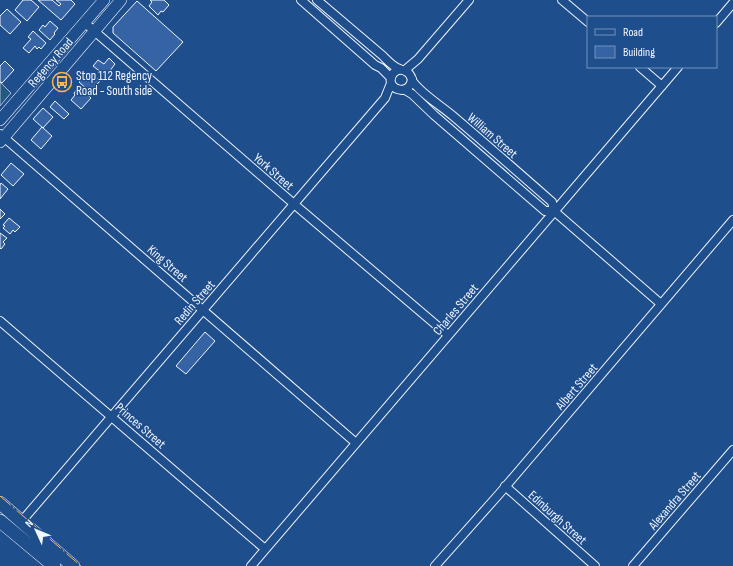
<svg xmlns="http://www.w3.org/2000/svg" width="733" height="566" font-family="'Sofia Sans Condensed',sans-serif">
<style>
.green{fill:#245a82;stroke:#a8bbd7}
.building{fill:#3563a3;stroke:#f2f6ff}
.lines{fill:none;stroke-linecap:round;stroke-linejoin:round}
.minor-casing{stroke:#f2f6ff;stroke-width:10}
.secondary-casing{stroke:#f2f6ff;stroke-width:12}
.primary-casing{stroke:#f2f6ff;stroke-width:14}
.minor{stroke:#1f4e8c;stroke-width:8}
.secondary{stroke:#1f4e8c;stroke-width:11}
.primary{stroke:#1f4e8c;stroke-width:13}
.power{stroke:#ffb74d;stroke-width:1;stroke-dasharray:14 3 2 3;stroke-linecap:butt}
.labels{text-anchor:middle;stroke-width:3;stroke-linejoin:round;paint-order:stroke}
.street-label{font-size:13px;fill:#f2f6ff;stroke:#1f4e8c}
.poi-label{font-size:13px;fill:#f2f6ff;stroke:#1f4e8c;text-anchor:start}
</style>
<rect width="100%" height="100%" fill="#1f4e8c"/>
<path class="green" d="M0,82L11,93L0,106Z"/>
<path class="building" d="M23,0H31L39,7L27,21L15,10Z
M38,0H52L59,6L61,4L56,0H71L75,4L61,20Z
M150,0H164L169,5L163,12L161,11L158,15L149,6L152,2Z
M137,1L183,42L156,71L113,33V27Z
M7,9L21,22L10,34L0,25V16Z
M50,21L58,28L54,33L55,34L50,40L39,30L43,25L45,27Z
M33,31L46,43L41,49L39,47L37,49L35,46L29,53L23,48L31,39L28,37Z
M109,58L115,64L106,76L93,66L98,60L104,64Z
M5,61L14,70L2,83L0,82V66Z
M91,72L100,81L90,92L79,82L83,78L85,79Z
M79,87L91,98L81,109L71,100L75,95L74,93Z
M55,101L69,114L64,119L50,107Z
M43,108L53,117L43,128L33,119Z
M42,127L52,136L41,149L31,140Z
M11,163L24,174L13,186L1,175Z
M1,183L8,189L0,199V185Z
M0,209L5,214L0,219Z
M9,218L20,227L15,232L13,230L10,234L3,228L5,226L3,225Z
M0,233L7,238L3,242L5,244L1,249L0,248Z
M205,332L215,341L186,374L176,366Z"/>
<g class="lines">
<g class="minor-casing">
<path id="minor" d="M301,0L375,65L381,68L391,78
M317,0L383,56C388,61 393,67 400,69
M562,0L588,22
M85,23L294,204L448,335
M716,23L733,3
M640,67L662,86
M405,70L418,59L469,0
M412,79C411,86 408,89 402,90C381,88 393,62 407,72C411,74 411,78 413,82C423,95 440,105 453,116C486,144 519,173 552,202L554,211
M405,90L412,94L434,115L545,211H554L661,304
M0,134L356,443
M0,321L265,549
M505,486L595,566
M21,522L385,98L391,83
M251,566L678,67
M435,566L500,493L733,220
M633,566L733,450"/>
</g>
<g class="secondary-casing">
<path id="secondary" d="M0,120L104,0
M0,142L121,0"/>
</g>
<g class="primary-casing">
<path id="primary" d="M0,503L73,566
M0,521L54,566"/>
</g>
<use href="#minor" class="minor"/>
<use href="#secondary" class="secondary"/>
<use href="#primary" class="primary"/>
<path class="power" d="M0,496L81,566"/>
</g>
<defs>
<g id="bus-ring" transform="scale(1)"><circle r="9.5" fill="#1f4e8c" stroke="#ffb74d" stroke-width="1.5"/><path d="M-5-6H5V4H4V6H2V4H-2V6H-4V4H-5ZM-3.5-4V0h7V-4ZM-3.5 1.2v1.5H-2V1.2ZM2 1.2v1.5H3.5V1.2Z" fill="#ffb74d"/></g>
</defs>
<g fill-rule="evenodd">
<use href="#bus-ring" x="62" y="82"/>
</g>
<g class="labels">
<g class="street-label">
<text transform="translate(50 62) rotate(-49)" y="5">Regency Road</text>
<text transform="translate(493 135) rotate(41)" y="5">William Street</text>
<text transform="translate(274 171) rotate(41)" y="5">York Street</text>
<text transform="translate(168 263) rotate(41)" y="5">King Street</text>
<text transform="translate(194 302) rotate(-49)" y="5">Redin Street</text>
<text transform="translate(455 309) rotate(-50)" y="5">Charles Street</text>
<text transform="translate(576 386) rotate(-49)" y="5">Albert Street</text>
<text transform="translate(141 425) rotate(41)" y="5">Princes Street</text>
<text transform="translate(674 500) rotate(-49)" y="5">Alexandra Street</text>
<text transform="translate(558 517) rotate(42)" y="5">Edinburgh Street</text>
</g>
<g class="poi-label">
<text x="76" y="80">Stop 112 Regency<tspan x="76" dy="15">Road - South side</tspan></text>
</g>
</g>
<rect x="587" y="16" width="130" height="52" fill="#1f4e8c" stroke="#7391ba"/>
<rect x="595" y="29" width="20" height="6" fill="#1f4e8c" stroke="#7391ba"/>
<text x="623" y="36" font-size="12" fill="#f2f6ff">Road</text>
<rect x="595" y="46" width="20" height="12" fill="#3563a3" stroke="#7391ba"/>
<text x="623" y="56" font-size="12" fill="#f2f6ff">Building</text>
<g transform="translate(36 530) rotate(314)" stroke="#1f4e8c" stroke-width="3" paint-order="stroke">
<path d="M0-3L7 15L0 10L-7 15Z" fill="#f2f6ff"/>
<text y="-6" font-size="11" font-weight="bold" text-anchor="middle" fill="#f2f6ff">N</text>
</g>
</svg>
